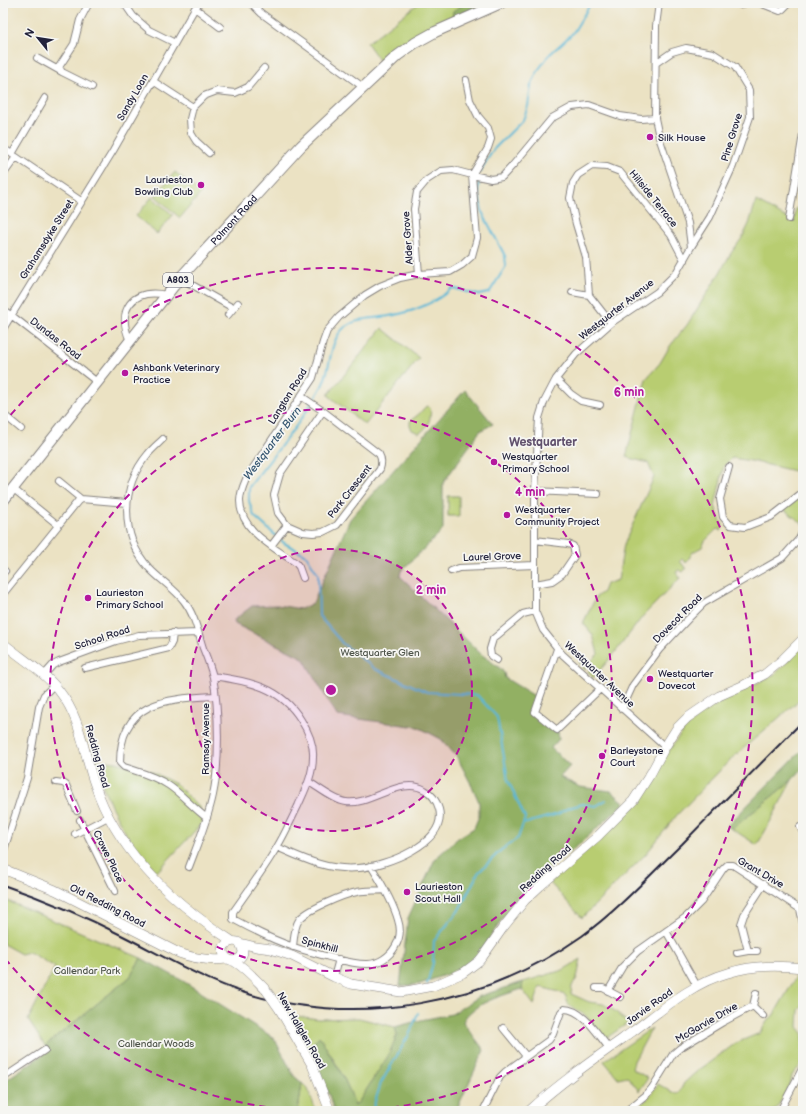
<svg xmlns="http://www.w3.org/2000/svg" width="806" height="1114" font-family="'Balsamiq Sans',sans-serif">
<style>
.green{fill:#b8cd71;stroke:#6d7856}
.forest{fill:#92b063;stroke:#5a694f}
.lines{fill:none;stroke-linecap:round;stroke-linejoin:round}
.stream{stroke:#58b7d7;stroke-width:2}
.street-casing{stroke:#86827f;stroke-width:8}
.secondary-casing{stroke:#86827f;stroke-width:10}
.primary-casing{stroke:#86827f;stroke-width:12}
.street{stroke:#fff;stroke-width:6}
.secondary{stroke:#fff;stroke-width:9}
.primary{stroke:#fff;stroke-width:10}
.rail{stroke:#22223b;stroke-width:2}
.secondary-bridge-casing{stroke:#86827f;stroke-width:10;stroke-linecap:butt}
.secondary-bridge{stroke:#fff;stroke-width:9}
.ring{fill:none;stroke:#b5179e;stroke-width:2;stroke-dasharray:7 5}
.poi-dot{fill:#b5179e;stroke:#f6f6f2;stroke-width:1.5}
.labels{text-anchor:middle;stroke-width:3.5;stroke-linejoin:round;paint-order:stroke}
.shield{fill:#f6f6f2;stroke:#626272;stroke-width:1}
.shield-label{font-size:9px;font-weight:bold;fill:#22223b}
.street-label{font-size:10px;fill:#22223b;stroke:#f6f6f2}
.poi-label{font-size:10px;fill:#22223b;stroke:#f6f6f2;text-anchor:start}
.park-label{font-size:10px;fill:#4f554b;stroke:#f6f6f2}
.water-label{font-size:11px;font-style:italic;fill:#355672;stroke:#f6f6f2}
.quarter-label{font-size:12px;font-weight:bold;fill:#61516d;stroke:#f6f6f2}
.centre{fill:#b5179e;stroke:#f6f6f2;stroke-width:2}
.ring-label{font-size:12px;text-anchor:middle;font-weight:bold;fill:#b5179e;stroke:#f6f6f2;stroke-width:3.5;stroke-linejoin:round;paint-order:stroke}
</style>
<rect width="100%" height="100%" fill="#f6f6f2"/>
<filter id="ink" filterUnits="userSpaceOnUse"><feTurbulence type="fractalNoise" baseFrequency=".025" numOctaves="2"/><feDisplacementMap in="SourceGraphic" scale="8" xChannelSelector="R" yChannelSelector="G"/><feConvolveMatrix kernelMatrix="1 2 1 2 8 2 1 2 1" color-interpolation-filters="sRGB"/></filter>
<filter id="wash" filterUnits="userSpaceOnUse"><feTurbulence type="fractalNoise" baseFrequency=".012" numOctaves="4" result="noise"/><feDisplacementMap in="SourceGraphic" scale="16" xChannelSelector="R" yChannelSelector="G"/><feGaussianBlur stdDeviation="0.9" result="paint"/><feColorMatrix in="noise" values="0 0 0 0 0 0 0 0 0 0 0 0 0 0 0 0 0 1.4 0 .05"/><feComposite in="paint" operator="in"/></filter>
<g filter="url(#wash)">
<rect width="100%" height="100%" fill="#ebe2c3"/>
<path class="green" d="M419,3H466L453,11V18L399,48L382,64L367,43Z
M175,172L201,193L180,218L155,196Z
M152,197L173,215L157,234L136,216Z
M756,201L794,222L796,208L803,210V473L751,461L732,458L724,466L715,506L723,527L721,531L717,529L705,541L702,547L693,552L686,563L682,559L680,561L686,569L683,572L679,570L676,572L680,578L643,616L614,654L593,678L588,671L592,667L589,663L585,667L586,669L585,670L579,662L591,661L598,654L593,635L583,623L596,597L603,592L606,584L618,580L624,544L654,477L648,463L626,457L646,379L660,363L670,346L687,325L719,274L731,253L742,238L749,224Z
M382,328L419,358L365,425L328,395Z
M428,406L430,408C432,417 428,429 419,433L412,430L410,425V421L419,414L425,407Z
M803,492V524L782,508Z
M448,496H459V516H448Z
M802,646L803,697L731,759L677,815L646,854L582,918L550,883L630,811L642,797L665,756L682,732L702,713L729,697L775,674Z
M98,760L116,762L151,771L176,784L200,808L203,822L157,872L130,841L111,806L93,762Z
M792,780C780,802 770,824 757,845L732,829Z
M3,899L141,958L130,977L45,1046L28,1020L55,967L29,952L21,954L3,944Z
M581,959L577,978L572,986L571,994L589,1002L603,1004L615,1011L628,1023L605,1039L586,1016L567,1004L566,996L559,992L540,987L534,1005L522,989L523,982L563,970Z
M799,972L803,974V1006L799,1010L798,1027L803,1033C803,1041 805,1051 803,1060C801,1069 790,1072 791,1082L777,1108L773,1111H634L648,1098L658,1084L676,1094L679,1093L684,1083L695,1073L736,1043L760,1033L768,1020L773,1016Z
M289,1015L318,1019L359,1018L395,1027L397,1035L388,1056L358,1103L354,1106C348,1082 334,1058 319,1037L313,1044L309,1052Z
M652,1028L634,1061L632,1069L648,1078L639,1091L627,1076L618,1078L604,1061Z
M302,1083L308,1089L316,1111H298Z"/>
<path class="forest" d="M466,3H487L453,18V11Z
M465,390L493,424L480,431L443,483V530L401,571L400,576L481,654L501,669L504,673L505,678L538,698L533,712L558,732L559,739L551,748L570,766L560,777L580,787L611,791L625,803L574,849L527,883L480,952L470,962L450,973L420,984L400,986L408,918L435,859L458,838L474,828L479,816V802L472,786L457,757L441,739L418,727L337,716L303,658L235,624L234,620L252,606L277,605L301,609L313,603L350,519Z
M803,749V768L792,780L732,829L727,826Z
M141,958L183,981L274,1038L294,1076L302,1083L298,1111H3V1082L48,1051L45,1046L130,977Z
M523,982L522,989C505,995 471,1003 463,1022L484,1050L456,1111H334L329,1095L309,1052L313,1044L319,1036L343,1076L351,1094L355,1106L358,1103L388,1056L397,1035L395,1027L421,1020L452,1014L480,996Z"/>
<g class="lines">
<path class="stream" d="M481,172L482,168L494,149L523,120L528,106L531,85L539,69L549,55L573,33L591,3
M523,824L558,814L568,808L583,804L596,806L606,800
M427,984L433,963L434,941L459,910L478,873L501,850L518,838L525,818L508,780L497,717L477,695L427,692L375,669L343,644L319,616L318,574L306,555L284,543L254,516L249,501V487C274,454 302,422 322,386C332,367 328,341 345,327C359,317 373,319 389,316C410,313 436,303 452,288L479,295L489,293L506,266L505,256L482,212L478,189L479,182
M372,1111L381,1083L410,1033L418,1013"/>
</g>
</g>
<g filter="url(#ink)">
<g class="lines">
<g class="street-casing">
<path id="street" d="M89,3L80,20L74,44L59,67L62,72L92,87
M124,3L133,16L149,30L175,43
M251,3L261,13L363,87
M659,3L656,26L655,118L659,137L688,223L691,247L676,273L657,292L611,323L576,354L556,379L544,402L539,418L538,436L535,491V611L543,630L562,654L665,747
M760,3L780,11L783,9L789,3
M741,5L745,3
M195,8L220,27
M37,58L62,72
M656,63L672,52L686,48L713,53L735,67L749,90L750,117L733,166L710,217L691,247
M153,81L193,107
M3,148L81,201
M209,153L196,141L191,133L190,119L193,107L204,96L217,91L235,93L248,87L264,68
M12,154L45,98
M3,175L16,157
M789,219L803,134
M419,274L414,209L417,192L427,180L441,171L453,170L472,175L491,179L502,177L513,165L552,118L572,107L589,105L620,116L641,119L655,118
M180,278L233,308
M572,292L589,295L611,323
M589,295L586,257L576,224L570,198L573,183L578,175L592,166L607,167L620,172L671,235L684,260
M3,310L11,315L97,382
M228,315L238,303
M3,329L113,151L195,8L199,3
M130,341C116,310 132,288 166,295
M556,379L571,394L581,401L600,405
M301,396L323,411L379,454C382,459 382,463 380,469L337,525L323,532L313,533L303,532L287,525L278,513L274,495L280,474L323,411
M3,414L21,429
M163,439C158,444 152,449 148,454C120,487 120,536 149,568C160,580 174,588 184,601C195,615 198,633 203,648C207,658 211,668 213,677C219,709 220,763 213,795C208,819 198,843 189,867
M729,467L720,499L723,517L730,525L745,527L771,517L803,492
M59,481L81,499
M16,491L58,525
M535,491L598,494
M535,540L568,544L573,546L575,555L562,574L552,581L535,584
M271,546L287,525
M451,571L459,568L535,565
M3,573L5,571
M303,578L299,567L296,563C275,548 240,531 240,501C240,492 244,484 247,477L313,378L323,342L327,331L339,317L365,295L380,286L400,278L419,274L450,272L462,265L472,256L477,238L472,175L488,148L491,139L488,128L478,116L470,100L466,80
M3,594L78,501L81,499L127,503
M557,649L535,712L557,730L600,689
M497,660L491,656L490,649L493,639L523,614L535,611
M85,668L169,648L172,642L173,633
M44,675L53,665L59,662L116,641L139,635L198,633
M213,676C249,681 281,687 301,720C308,731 314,744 313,757C313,775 305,790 298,806C291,820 285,834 277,847C264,869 248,891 233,912V919C253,930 273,940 294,947C306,951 318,954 329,957C341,960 356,965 368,964C379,964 390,956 395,947C400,939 401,929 398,920C393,902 381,882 371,866
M622,709L633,685L659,650L689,618L704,603L782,558L799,539L803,531
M56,782L63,783L66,785L77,811
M207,818C193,808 182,794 168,785C155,776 139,772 124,767L120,763C120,701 165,699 215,696
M80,820L115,891
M800,827L803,832
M75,834L108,817
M277,847C304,859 328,871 359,868C384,866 448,844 439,809C437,802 432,794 425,790C402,775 370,806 346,802C335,801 319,788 309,782
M3,853L27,778L39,707L44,695L54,685
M666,931L697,986
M293,947C294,939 294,927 299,920C306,910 345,894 357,892C366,890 376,891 385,890
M748,951L741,924L744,915L764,884
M737,953L748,951H757
M334,977L339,959
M596,988H603L620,997
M608,991L623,966L638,951L686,917L701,902L723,869L727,865H733L800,909L803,924
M756,993L753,1006L763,1016
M503,1028L526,1056
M3,1078L45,1050
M483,1111L500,1077L505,1072L549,1040L553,1034L561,1012L564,1009C583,1009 598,1035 609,1048
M626,1111L646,1095L652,1088L673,1054L680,1048L723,1022L753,1006
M780,1111L803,1067"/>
</g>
<g class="secondary-casing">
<path id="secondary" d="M3,643C22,659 45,672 60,692C82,720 83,753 95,785C118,853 173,903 232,941
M3,869L55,890L179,953C195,959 209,961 227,959
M240,943L256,947L271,949L292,956L334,977L351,984L401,992L433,986L463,973L479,961L483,956L502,929L525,900L540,886L598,836L633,801L651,773L665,747L677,728L687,718L719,696L744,685L765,674L782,660L803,639
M233,961C239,960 243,956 243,951L240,943C231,938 218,946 225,956C227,960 232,960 235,962C247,969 256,980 266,990
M280,1010L312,1065L330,1111
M529,1111C561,1082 597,1057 632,1032C662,1010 692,983 728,973C752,965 778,965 803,968"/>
</g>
<g class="primary-casing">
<g id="primary">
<path id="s1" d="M3,501L180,278L301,146L397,56L415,43L435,32L501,3"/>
</g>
</g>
<use href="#street" class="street"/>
<use href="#secondary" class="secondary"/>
<use href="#primary" class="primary"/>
<path class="rail" d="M3,885C44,899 84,916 123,936C163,956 202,979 245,993C359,1028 486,1004 582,936C619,909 650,875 682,844C722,803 762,762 803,721"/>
<g class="secondary-bridge-casing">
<path id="secondary-bridge" d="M266,990L280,1010"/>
</g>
<use href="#secondary-bridge" class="secondary-bridge"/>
</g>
</g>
<circle cx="331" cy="690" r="141" fill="#b5179e" fill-opacity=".12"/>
<g class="ring">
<circle cx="331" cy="690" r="141"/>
<circle cx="331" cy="690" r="281"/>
<path d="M302 1111A422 422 0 0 1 3 956M3 424A422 422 0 1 1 360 1111"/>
</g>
<g class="poi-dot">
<circle cx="650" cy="137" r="4"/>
<circle cx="201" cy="185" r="4"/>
<circle cx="125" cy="373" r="4"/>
<circle cx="494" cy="462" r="4"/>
<circle cx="507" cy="515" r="4"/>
<circle cx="88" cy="598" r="4"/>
<circle cx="650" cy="679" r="4"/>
<circle cx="602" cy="756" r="4"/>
<circle cx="407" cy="892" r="4"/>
</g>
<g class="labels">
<rect class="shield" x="163" y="273" width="30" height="14" rx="3"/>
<g class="shield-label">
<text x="178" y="283">A803</text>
</g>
<g class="street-label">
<text transform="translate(132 97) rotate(-60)" y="4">Sandy Loan</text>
<text transform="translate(731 137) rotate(-73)" y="4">Pine Grove</text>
<text transform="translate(654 198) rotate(51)" y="4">Hillside Terrace</text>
<text dy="4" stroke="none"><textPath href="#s1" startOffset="364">Polmont Road</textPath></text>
<text transform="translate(407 238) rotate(-94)" y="4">Alder Grove</text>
<text transform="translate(46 239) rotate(-58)" y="4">Grahamsdyke Street</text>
<text transform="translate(616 309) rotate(-38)" y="4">Westquarter Avenue</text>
<text transform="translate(56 338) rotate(38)" y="4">Dundas Road</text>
<text transform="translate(287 396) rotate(-58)" y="4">Langton Road</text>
<text transform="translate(349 491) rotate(-52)" y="4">Park Crescent</text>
<text transform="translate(492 556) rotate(-2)" y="4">Laurel Grove</text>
<text transform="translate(677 618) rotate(-45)" y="4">Dovecot Road</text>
<text transform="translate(102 637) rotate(-18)" y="4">School Road</text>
<text transform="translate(600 674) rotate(43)" y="4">Westquarter Avenue</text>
<text transform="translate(205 739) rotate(-90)" y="4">Ramsay Avenue</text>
<text transform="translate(98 756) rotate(74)" y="4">Redding Road</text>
<text transform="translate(109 856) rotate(64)" y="4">Crowe Place</text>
<text transform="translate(545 868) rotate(-42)" y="4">Redding Road</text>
<text transform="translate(761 872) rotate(30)" y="4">Grant Drive</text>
<text transform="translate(108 905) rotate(27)" y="4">Old Redding Road</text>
<text transform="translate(320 944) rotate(15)" y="4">Spinkhill</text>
<text transform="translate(649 1006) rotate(-36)" y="4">Jarvie Road</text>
<text transform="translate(706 1022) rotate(-30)" y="4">McGarvie Drive</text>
<text transform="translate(302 1030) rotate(60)" y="4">New Hallglen Road</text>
</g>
<g class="poi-label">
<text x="658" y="141">Silk House</text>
<text x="193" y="183" text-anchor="end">Laurieston<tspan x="193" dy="12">Bowling Club</tspan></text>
<text x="133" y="371">Ashbank Veterinary<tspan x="133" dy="12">Practice</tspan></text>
<text x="502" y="460">Westquarter<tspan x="502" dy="12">Primary School</tspan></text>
<text x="515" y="513">Westquarter<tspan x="515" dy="12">Community Project</tspan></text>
<text x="96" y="596">Laurieston<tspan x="96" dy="12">Primary School</tspan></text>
<text x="658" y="677">Westquarter<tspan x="658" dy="12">Dovecot</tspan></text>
<text x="610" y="754">Barleystone<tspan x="610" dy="12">Court</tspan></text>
<text x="415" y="890">Laurieston<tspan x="415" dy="12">Scout Hall</tspan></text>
</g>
<g class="park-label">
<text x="380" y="656">Westquarter Glen</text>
<text x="87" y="974">Callendar Park</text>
<text x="156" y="1047">Callendar Woods</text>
</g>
<g class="water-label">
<text transform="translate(272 443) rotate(-53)" y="4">Westquarter Burn</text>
</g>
<g class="quarter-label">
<text x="543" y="446">Westquarter</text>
</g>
</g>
<circle cx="331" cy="690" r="6" class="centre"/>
<g class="ring-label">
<text x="629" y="396">6 min</text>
<text x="530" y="496">4 min</text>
<text x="431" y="594">2 min</text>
</g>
<rect width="806" height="1114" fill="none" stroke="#f6f6f2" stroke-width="16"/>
<g transform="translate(38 38) rotate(300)" stroke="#f6f6f2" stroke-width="3" paint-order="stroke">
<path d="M0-3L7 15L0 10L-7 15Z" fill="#22223b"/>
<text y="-6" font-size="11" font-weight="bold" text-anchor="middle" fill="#22223b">N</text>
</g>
</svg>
